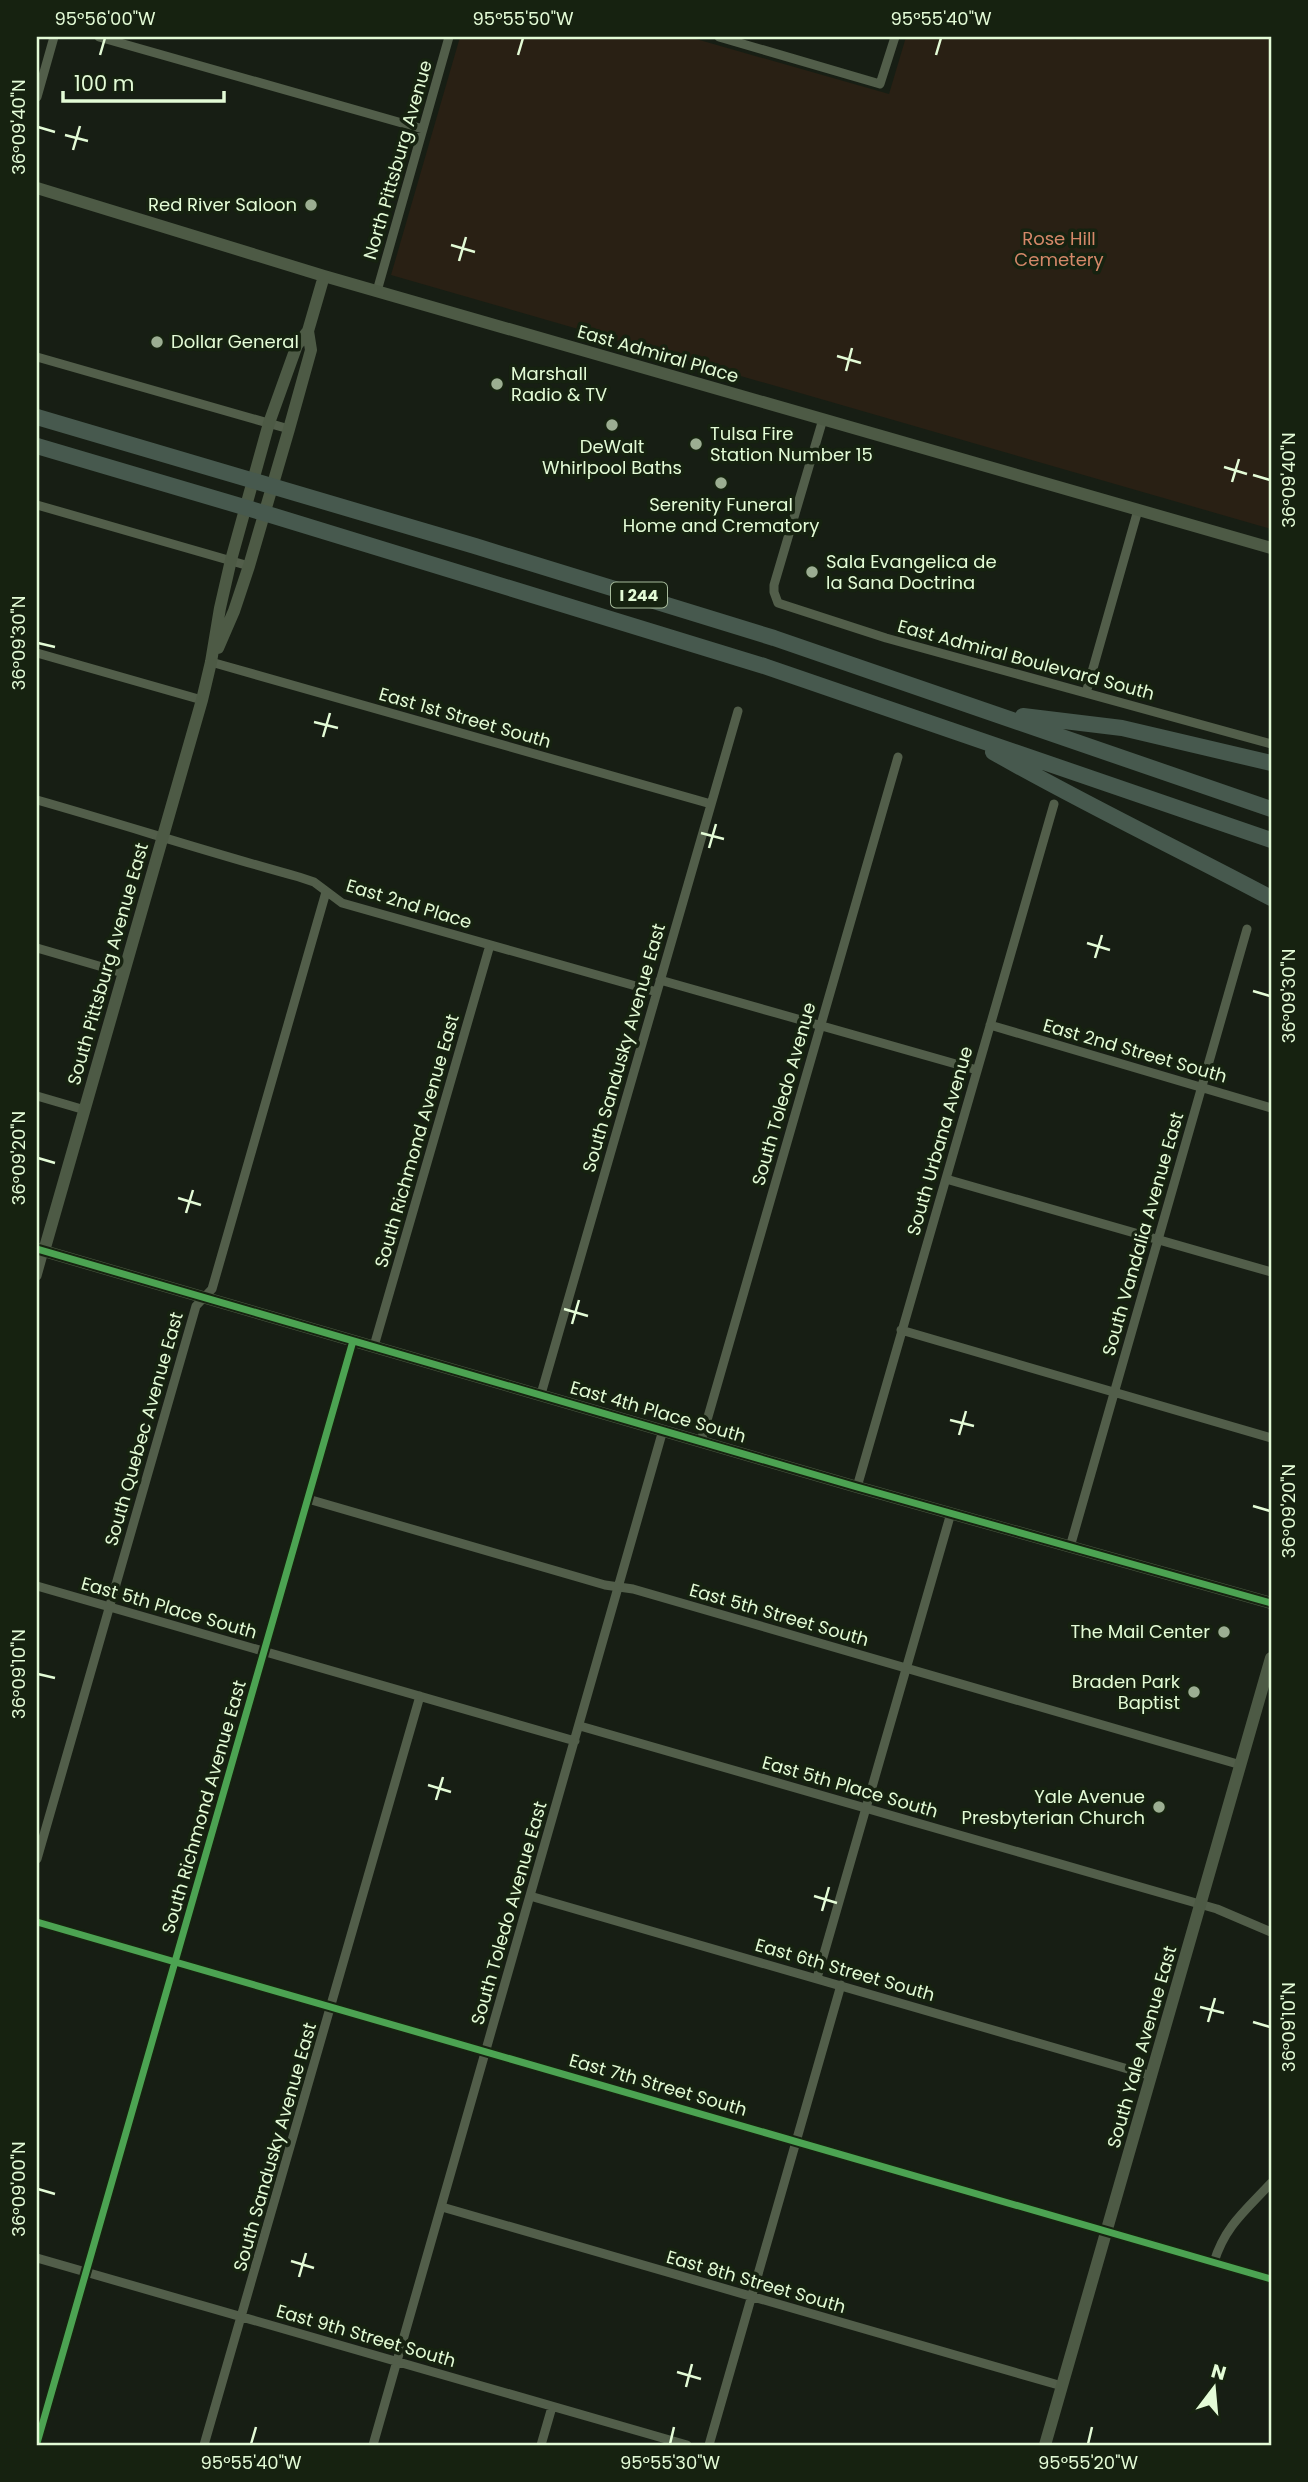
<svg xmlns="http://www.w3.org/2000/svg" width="1308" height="2482" font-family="Poppins,sans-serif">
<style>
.green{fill:#292014}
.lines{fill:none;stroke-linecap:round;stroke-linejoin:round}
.street{stroke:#525e4a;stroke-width:9}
.secondary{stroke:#4d5a45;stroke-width:12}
.highway{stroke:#47594e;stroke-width:16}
.cycleway-casing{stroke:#162210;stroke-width:11}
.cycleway{stroke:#4ca352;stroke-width:7}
.ticks{fill:none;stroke:#e3fbd6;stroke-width:2.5}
.poi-dot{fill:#9cae92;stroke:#162210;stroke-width:2.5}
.labels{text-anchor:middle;stroke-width:7;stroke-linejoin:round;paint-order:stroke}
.shield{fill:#162210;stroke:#a6ba9b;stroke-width:2}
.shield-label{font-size:16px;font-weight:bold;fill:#e3fbd6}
.street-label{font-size:18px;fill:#e3fbd6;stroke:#162210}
.poi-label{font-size:18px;fill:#e3fbd6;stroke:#162210;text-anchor:end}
.park-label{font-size:18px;fill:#d48869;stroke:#162210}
.neatline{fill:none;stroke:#e3fbd6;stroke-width:2.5}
.ticks-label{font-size:18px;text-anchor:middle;fill:#e3fbd6}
</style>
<rect width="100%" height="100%" fill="#171e14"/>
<path class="green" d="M460,37H689L889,94L906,37H1065L1076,40L1077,37H1271V529L391,275Z"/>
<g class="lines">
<path class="street" d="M99,37L423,129
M719,37L880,84L895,37
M37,97L54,37
M377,291L449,37
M37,357L289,429
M823,419L774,585V592L778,603L886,638L1271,744
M37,505L249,566
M37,653L202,700
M211,662L711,804
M1086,693L1138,510
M37,800C125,825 211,853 299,877L314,882L342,903L657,992
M37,948L123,973
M660,980L977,1070
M990,1025L1271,1108
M37,1096L85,1110
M946,1179L1271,1272
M37,1276L44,1251
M901,1330L1271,1438
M374,1346L490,945
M541,1394L738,711
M701,1441L898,757
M857,1487L1054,804
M308,1499L605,1585L633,1589L1241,1765
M1070,1547L1247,929
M37,1586L575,1741
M580,1726L1217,1909L1271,1932
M37,1859L196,1306L212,1289L326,892
M530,1896L1152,2076
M37,1922L1271,2279
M817,1978L951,1513
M442,2207L1062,2386
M37,2258L687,2445
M1214,2262C1225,2226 1246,2210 1271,2183
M37,2443L353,1341
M204,2445L420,1696
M373,2445L663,1430
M541,2445L552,2407
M709,2445L841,1985"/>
<path class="secondary" d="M37,188L324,276L1271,548
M218,648L234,611L249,566L289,429L311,350L308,331
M37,1249L857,1487L1271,1603
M44,1251L202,700L211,662L220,608L231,560L269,423L297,345L308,331L324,276
M1045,2445L1271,1658"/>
<path class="highway" d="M37,417L475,546L774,638L1271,809
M37,446L274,516L764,666L1271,840
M1023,716L1122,728L1271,763
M993,752C1084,804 1179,849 1271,898"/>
<g class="cycleway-casing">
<path id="cycleway" d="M37,1249L857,1487L1271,1603
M37,1922L1271,2279
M37,2443L353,1341"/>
</g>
<use href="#cycleway" class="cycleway"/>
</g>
<path class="ticks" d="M100,55L105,38M518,55L523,38M936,55L941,38M38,127L55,132M65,135L88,141M73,150L80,126M451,245L475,252M459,261L466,237M837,356L861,363M846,371L852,348M1224,467L1247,474M1253,475L1270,480M1232,482L1239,459M38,643L55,647M314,722L338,728M323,737L330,713M701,833L724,839M709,848L716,824M1087,943L1110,950M1095,958L1102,935M1253,991L1270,996M38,1158L55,1163M178,1198L201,1205M186,1213L193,1190M564,1309L588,1316M572,1324L579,1300M950,1420L974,1426M959,1435L966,1411M1253,1506L1270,1511M38,1674L55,1678M428,1785L451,1792M436,1800L443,1777M814,1896L837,1903M822,1911L829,1887M1200,2007L1224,2013M1208,2022L1215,1998M1253,2022L1270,2027M38,2189L55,2194M291,2261L314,2268M299,2277L306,2253M677,2372L701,2379M686,2387L692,2364M251,2444L256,2427M670,2444L674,2427M1088,2444L1092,2427"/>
<g class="poi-dot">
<circle cx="311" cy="205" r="7"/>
<circle cx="157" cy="342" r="7"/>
<circle cx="497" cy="384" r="7"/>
<circle cx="612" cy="425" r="7"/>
<circle cx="696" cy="444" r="7"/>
<circle cx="721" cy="483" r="7"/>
<circle cx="812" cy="572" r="7"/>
<circle cx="1224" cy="1632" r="7"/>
<circle cx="1194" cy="1692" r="7"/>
<circle cx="1159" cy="1807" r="7"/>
</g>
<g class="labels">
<rect class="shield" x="611" y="582.5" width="56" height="25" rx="5"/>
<g class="shield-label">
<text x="639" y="601">I 244</text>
</g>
<g class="street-label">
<text transform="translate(398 160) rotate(-74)" y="6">North Pittsburg Avenue</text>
<text transform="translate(658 354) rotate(16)" y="6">East Admiral Place</text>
<text transform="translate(1026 660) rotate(15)" y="6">East Admiral Boulevard South</text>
<text transform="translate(465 718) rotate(16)" y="6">East 1st Street South</text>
<text transform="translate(409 904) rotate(17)" y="6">East 2nd Place</text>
<text transform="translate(108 964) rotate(-74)" y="6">South Pittsburg Avenue East</text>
<text transform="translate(624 1048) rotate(-74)" y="6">South Sandusky Avenue East</text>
<text transform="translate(1135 1051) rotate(16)" y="6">East 2nd Street South</text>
<text transform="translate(784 1094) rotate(-74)" y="6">South Toledo Avenue</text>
<text transform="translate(417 1141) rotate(-74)" y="6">South Richmond Avenue East</text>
<text transform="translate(940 1141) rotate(-74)" y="6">South Urbana Avenue</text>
<text transform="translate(1143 1234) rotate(-74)" y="6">South Vandalia Avenue East</text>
<text transform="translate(658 1412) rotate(16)" y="6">East 4th Place South</text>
<text transform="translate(144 1429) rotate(-74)" y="6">South Quebec Avenue East</text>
<text transform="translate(169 1608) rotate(16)" y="6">East 5th Place South</text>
<text transform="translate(779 1615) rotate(16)" y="6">East 5th Street South</text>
<text transform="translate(850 1787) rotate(16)" y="6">East 5th Place South</text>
<text transform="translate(204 1807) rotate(-74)" y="6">South Richmond Avenue East</text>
<text transform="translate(509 1913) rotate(-74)" y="6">South Toledo Avenue East</text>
<text transform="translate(845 1970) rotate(16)" y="6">East 6th Street South</text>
<text transform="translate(1142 2047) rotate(-74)" y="6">South Yale Avenue East</text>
<text transform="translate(658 2085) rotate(16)" y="6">East 7th Street South</text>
<text transform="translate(275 2147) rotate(-74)" y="6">South Sandusky Avenue East</text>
<text transform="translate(756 2282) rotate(16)" y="6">East 8th Street South</text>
<text transform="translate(366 2336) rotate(16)" y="6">East 9th Street South</text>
</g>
<g class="poi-label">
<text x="297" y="211">Red River Saloon</text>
<text x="171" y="348" text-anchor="start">Dollar General</text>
<text x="511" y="380" text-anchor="start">Marshall<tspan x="511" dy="21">Radio &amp; TV</tspan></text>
<text x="710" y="440" text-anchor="start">Tulsa Fire<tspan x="710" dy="21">Station Number 15</tspan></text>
<text x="612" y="453" text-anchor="middle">DeWalt<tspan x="612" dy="21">Whirlpool Baths</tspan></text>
<text x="721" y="511" text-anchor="middle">Serenity Funeral<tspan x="721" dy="21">Home and Crematory</tspan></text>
<text x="826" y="568" text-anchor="start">Sala Evangelica de<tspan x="826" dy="21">la Sana Doctrina</tspan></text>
<text x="1210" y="1638">The Mail Center</text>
<text x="1180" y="1688">Braden Park<tspan x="1180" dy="21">Baptist</tspan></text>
<text x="1145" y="1803">Yale Avenue<tspan x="1145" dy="21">Presbyterian Church</tspan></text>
</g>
<g class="park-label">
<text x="1059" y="245">Rose Hill<tspan x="1059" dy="21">Cemetery</tspan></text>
</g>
</g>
<rect width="1308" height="2482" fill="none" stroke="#162210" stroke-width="77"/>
<g transform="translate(1214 2388) rotate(16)" stroke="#162210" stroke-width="5" paint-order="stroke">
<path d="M0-5L12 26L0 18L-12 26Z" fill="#e3fbd6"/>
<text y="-10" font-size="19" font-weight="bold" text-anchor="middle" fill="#e3fbd6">N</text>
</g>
<path d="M63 91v10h161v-10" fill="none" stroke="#e3fbd6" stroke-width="3.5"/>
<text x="74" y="91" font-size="21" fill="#e3fbd6" stroke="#162210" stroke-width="5" paint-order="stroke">100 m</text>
<rect x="38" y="38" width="1232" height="2406" class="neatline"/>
<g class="ticks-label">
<text x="105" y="25">95°56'00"W</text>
<text x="523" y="25">95°55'50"W</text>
<text x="941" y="25">95°55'40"W</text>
<text transform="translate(19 127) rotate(-90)" y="6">36°09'40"N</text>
<text transform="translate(1289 480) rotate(-90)" y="6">36°09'40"N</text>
<text transform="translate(19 643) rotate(-90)" y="6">36°09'30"N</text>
<text transform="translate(1289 996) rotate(-90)" y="6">36°09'30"N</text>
<text transform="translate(19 1158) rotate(-90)" y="6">36°09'20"N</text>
<text transform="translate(1289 1511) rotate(-90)" y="6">36°09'20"N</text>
<text transform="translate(19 1674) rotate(-90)" y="6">36°09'10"N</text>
<text transform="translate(1289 2027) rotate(-90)" y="6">36°09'10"N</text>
<text transform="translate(19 2189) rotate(-90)" y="6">36°09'00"N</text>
<text x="251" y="2469">95°55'40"W</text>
<text x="670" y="2469">95°55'30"W</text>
<text x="1088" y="2469">95°55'20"W</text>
</g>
</svg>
